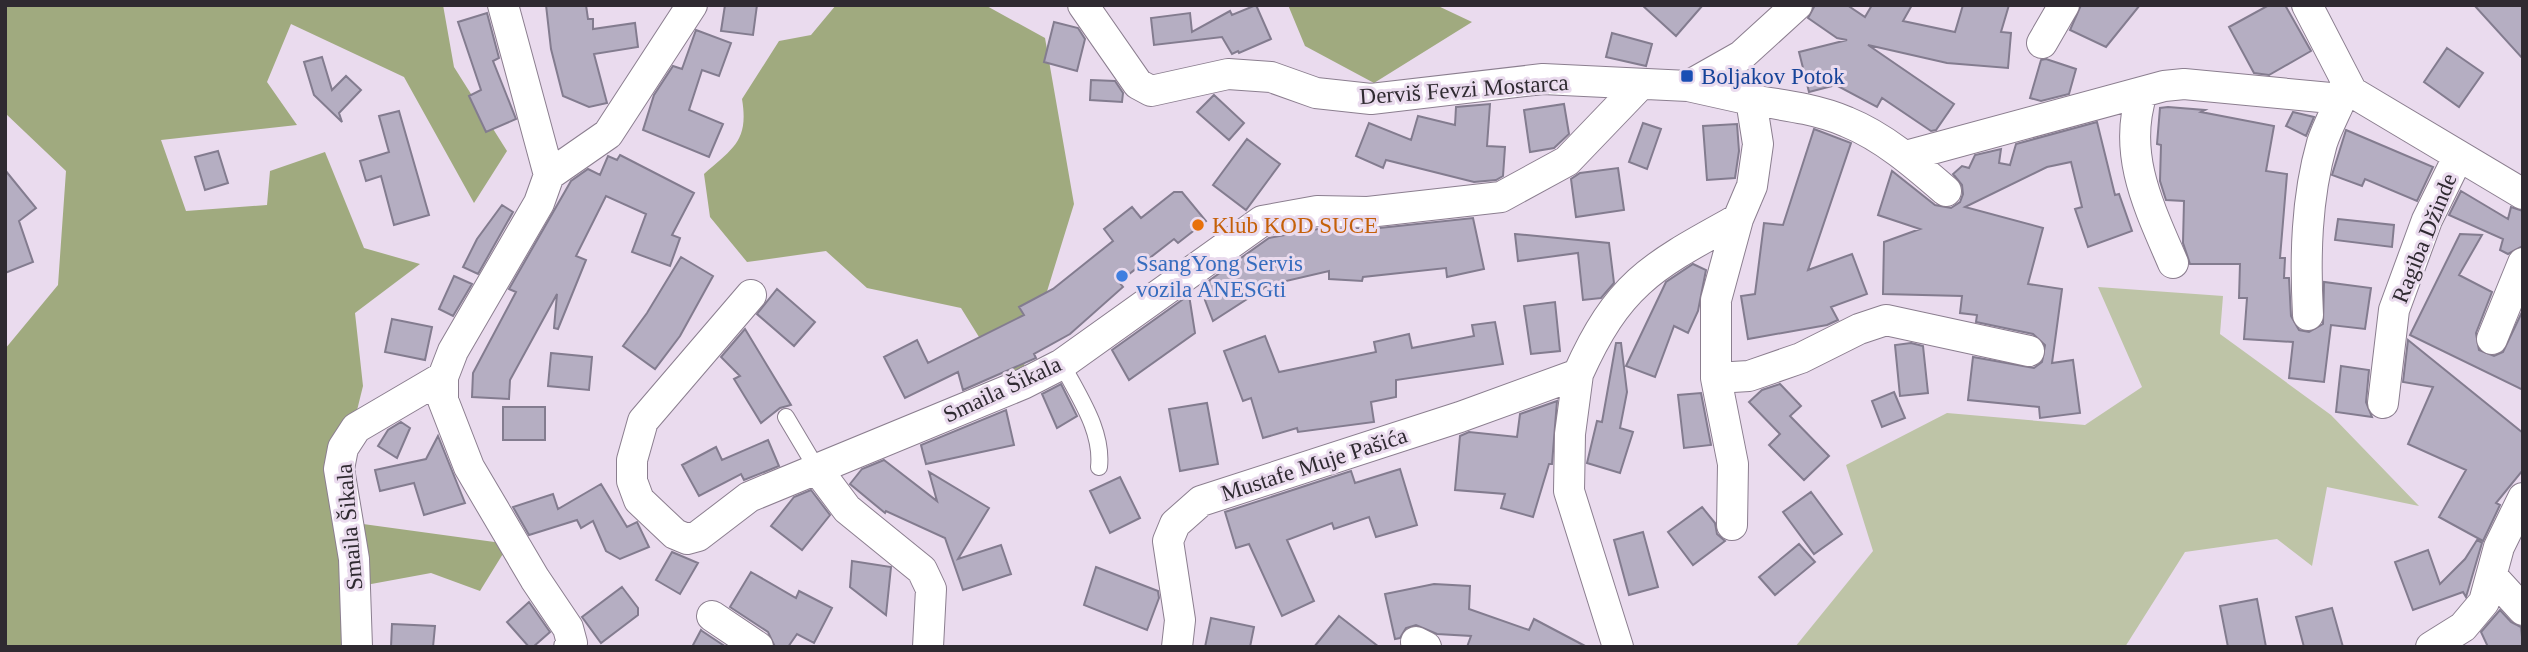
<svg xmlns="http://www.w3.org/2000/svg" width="2528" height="652" font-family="'Times New Roman',serif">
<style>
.green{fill:#bec4a7}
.forest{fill:#a0aa7f}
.building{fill:#b5aec2;stroke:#837c8f;stroke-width:2}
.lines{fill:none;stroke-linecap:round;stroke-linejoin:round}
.lane-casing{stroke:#8b7e8f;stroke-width:18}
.street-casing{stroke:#8b7e8f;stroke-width:32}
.lane{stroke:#fff;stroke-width:16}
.street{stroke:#fff;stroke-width:30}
.transit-dot{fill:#1a4fb4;stroke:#eadbee;stroke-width:2.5}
.food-dot{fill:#e8710a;stroke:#eadbee;stroke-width:2.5}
.shop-dot{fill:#3f7fe0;stroke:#eadbee;stroke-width:2.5}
.labels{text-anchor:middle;stroke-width:6;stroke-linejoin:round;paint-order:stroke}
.transit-label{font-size:23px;fill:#164399;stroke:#eadbee;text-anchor:start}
.street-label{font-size:23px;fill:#2f2a31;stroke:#eadbee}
.food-label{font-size:23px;fill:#c56008;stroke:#eadbee;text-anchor:start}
.shop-label{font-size:23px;fill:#366cbe;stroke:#eadbee;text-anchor:start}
</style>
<rect width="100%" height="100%" fill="#eadbee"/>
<path class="green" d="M2098,287L2223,296L2220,334L2331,415L2419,506L2327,487L2312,566L2277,539L2185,552L2125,647H1795L1873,551L1846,465L1947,413L2085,425L2142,387Z"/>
<path class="forest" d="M5,5H443L454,67L507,151L474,203L404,77L291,24L267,82L297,125L161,140L186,211L267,205L270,171L325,152L364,248L420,264L355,313L363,386L343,467L363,524L509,544L480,591L431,573L355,587L362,647H5V349L58,285L66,171L5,113Z
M836,5H985L1045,38L1074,204L1015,395L961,308L867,288L826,251L747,262L710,217L704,174C733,148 749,141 742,99L779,41L811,35Z
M1288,5H1436L1472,22L1374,83L1305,46Z"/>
<path class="building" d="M546,5H586L588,19H593V29L635,23L638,47L594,54L607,103L589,107L563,96L551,49Z
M725,5H757L753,35L721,31Z
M1256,5L1271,39L1239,53L1238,51L1232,54L1222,37L1154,45L1151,18L1190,13L1192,32L1230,11L1232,15Z
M1642,5H1703L1676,36Z
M1815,5H1847L1865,17L1872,5H1912L1903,21L1955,32L1963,5H2009L2001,32L2011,33L2008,68L1947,63L1868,45L1954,104L1936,130L1931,131L1882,98L1877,107L1836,85L1809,92L1799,52L1847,40L1837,38L1808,18Z
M2081,5H2140L2106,47L2070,30Z
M2269,5H2285L2311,51L2269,75L2254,73L2229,27Z
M2474,5H2523V59Z
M487,13L499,58L493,61L516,119L486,132L469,96L481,90L458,22Z
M1054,22L1078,28L1085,39L1077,71L1044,62Z
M696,30L731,43L719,76L702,70L689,110L723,124L709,157L643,130L654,95L673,66L682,69Z
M1612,33L1652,44L1646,66L1606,57Z
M2447,48L2483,73L2459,107L2424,82Z
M322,57L332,90L346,76L361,90L339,113L342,122L314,95L304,62Z
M2046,59L2076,69L2069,94L2041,101L2030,98L2041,60Z
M1091,80L1115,81L1123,93L1122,102L1090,100Z
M1214,95L1244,123L1229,140L1197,112Z
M1490,104L1487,146L1505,147L1503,176L1496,180L1474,182L1386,160L1383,168L1356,156L1369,123L1411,140L1418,116L1455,125L1456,107Z
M1564,104L1569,134L1554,148L1530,152L1524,110Z
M2168,107L2205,110L2201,112L2274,126L2266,171L2287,174L2280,258H2285L2284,278H2289L2291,316L2299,330L2309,332L2323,324L2324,282L2371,288L2365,329L2331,325L2324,382L2289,378L2293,342L2244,339L2247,298H2239L2240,264H2190L2183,243L2184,201L2166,200L2160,181L2161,145L2157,144L2160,108Z
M399,111L429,215L394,225L381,176L366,181L360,161L389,152L379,116Z
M2293,112L2314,117L2306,136L2286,126Z
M2097,122L2115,195L2119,194L2132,231L2088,247L2075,209L2082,207L2071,162L2047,167L1965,207L2043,228L2028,284L2062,289L2052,363L2073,360L2080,413L2040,418L2039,407L1968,400L1973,357L2034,368L2042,362L2045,345L2033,334L1976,322L1977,315L1960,313L1962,296L1883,294L1884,242L1920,229L1878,215L1892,171L1935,205L1951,208L1960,202L1963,194L1962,185L1953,174L1962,166L1969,168L1975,155L2001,149L1999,163L2010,165L2016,144Z
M1643,123L1661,129L1647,169L1629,162Z
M1737,124L1739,151L1735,178L1707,180L1703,126Z
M1814,129L1851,143L1808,270L1852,254L1867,294L1831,307L1838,320L1827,325L1748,339L1741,296L1755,294L1764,223L1783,225Z
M2346,130L2433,167L2417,201L2365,179L2362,186L2332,175Z
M1247,139L1280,164L1246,210L1213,185Z
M218,151L228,183L205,190L195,157Z
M620,155L694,193L672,235L680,238L670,266L632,252L646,214L606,196L576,256L586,260L558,329L554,328L557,294L510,380L509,399L472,397L473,373L516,292L509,289L571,181L588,169L600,175L608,156L617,160Z
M1618,168L1624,210L1576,217L1571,179L1580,173Z
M5,170L36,208L19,221L33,262L5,273Z
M2461,191L2508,219L2511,207L2523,211V246L2508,254L2500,250L2503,239L2449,215Z
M1174,192H1182L1206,221L1178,243L1174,239L1119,282L1123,287L1070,334L1034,354L1036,358L963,390L958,372L905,398L884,357L917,340L928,363L1024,315L1019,307L1053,289L1113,241L1104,229L1132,207L1141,218Z
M502,205L513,212L478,274L463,267L477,239Z
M1473,218L1484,269L1447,277L1446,268L1363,277L1362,281L1329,279V271L1269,285L1213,321L1200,287L1269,238L1318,229H1370Z
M2338,219L2394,225L2392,247L2335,240Z
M1515,234L1609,243L1614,283L1601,298L1583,300L1578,253L1518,261Z
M2460,234L2482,235L2459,275L2492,292L2476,333L2479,350L2494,356L2503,352L2523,310V390L2410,335Z
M681,257L713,276L680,336L655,369L623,346L647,313Z
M1693,264L1706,270L1698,311L1688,333L1674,326L1655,377L1626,366L1666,282Z
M454,276L472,284L453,316L439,309Z
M777,289L815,322L794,346L757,314Z
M1189,295L1195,333L1129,380L1112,350Z
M1555,302L1560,351L1531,354L1524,306Z
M392,319L432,327L425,360L385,352Z
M1495,322L1503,364L1396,380V397L1371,402L1374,422L1298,432L1297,428L1263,438L1251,398L1243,401L1224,351L1265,336L1279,372L1376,352L1374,342L1409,334L1412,348L1474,336L1472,325Z
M745,329L791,405L780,408L761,423L734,379L740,376L721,357Z
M2408,340L2523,433V470L2496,503L2500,505L2483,541L2439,517L2466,470L2408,444L2433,387L2403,382Z
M1616,343H1621L1627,392L1620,428L1633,432L1620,473L1587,463L1597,421L1602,422Z
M1911,343L1923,346L1928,393L1900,396L1895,345Z
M551,353L592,357L589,390L548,386Z
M2341,366L2369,370L2366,402L2372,417L2336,412Z
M1061,384L1077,416L1057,428L1042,394Z
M1780,384L1801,406L1790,416L1829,456L1804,480L1769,445L1780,434L1749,402L1762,390Z
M1894,392L1905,418L1882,427L1872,401Z
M1701,393L1711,445L1684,448L1678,395Z
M1557,401L1552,464H1549L1533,517L1501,508L1505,494L1455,490L1460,436L1469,432L1517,437L1520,414Z
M1207,403L1218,464L1180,471L1169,409Z
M503,407H545V440H503Z
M1006,410L1014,445L926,464L921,445Z
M401,422L410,428L397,458L378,446L388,430Z
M438,436L465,503L424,515L414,483L380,491L375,470L426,459Z
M768,440L779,466L744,480L741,474L699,496L682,465L716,447L722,460Z
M884,460L937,501L929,472L989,508L958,559L1001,545L1011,574L963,590L945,538L886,511L885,513L850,484L862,469Z
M1400,469L1417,525L1376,537L1369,517L1334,529L1332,523L1287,540L1314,601L1282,616L1249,544L1236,548L1225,512L1351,471L1355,483Z
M1120,477L1140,518L1110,533L1090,491Z
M601,484L627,527L637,522L649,547L620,559L606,551L593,521L581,528L577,520L529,535L513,507L553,494L558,509Z
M811,490L830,515L802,550L771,526L794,497Z
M1811,492L1842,534L1814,554L1783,512Z
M1702,507L1715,523L1717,534L1725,541L1693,565L1668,532Z
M1643,532L1658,587L1629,595L1614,540Z
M2477,540L2482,543L2466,597L2463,592L2413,610L2395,562L2428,550L2440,584L2465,559Z
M1799,544L1815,562L1775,595L1759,577Z
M672,552L698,563L680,594L656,580Z
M852,561L891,567L886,615L850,587Z
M1096,567L1158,591L1159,598L1147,630L1084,605Z
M751,572L796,598L799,591L832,608L814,643L797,634L788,647H775L768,632L730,607Z
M1434,584L1470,586L1469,609L1529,630L1534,619L1587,647H1467L1471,636L1437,634L1416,625L1406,628L1400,638L1395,639L1385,594Z
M622,587L638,608V615L601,643L582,617Z
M2257,599L2266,647H2228L2220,606Z
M529,602L550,632L533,647H529L507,622Z
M2332,608L2343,647H2304L2296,617Z
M2500,610L2511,622L2521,627L2523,647H2488L2481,632Z
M1339,616L1379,647H1314Z
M1211,618L1254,627L1250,647H1205Z
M392,624L435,626L433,647H391Z
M701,630L702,631L726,647H692Z"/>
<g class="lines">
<g class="lane-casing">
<path id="lane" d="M1062,364C1078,396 1103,430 1099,467
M786,417L817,469"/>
</g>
<g class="street-casing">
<path id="street" d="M503,5L549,175L539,203L453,351L443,377V400L469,467L535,579L568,628L572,643L569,647
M1083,5L1138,84L1151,91L1228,74L1271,77L1316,93L1371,99L1543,79L1688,86L1741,56L1797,5
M2307,5L2352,92L2523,194
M2042,43L2064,5
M1688,86L1751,100L1758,144L1752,186L1738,219L1716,300V378L1733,464L1732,525
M2142,93C2122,154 2149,207 2173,263
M1751,100C1783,105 1817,109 1847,122C1884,137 1916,165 1946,191
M1906,156L2164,86L2184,84L2341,99L2352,92
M549,175L608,134L692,5
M751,295L643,421L632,460V481L639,500L675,534L687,539L698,536L749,497L1023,384L1062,364L1262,221L1317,211L1368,212L1501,197L1567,161L1640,85
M2308,315C2305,258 2306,199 2322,143C2327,128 2335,113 2341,99
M2492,339L2523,263
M1578,374L1570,434L1569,491L1618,647
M1716,378L1749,376L1801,358L1859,329L1886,320L2029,351
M2383,403L2394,310L2427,220L2458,157
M817,469L847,509L922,570L931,589L928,647
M2492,576L2523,610
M712,616L758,647
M1416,642L1426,647
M357,647L354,559L339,469L343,448L356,428L443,377
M1177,647L1180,620L1168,541L1175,524L1201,501L1460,417L1578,374C1619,282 1653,266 1738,219
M2431,647L2463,627L2484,602L2499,547L2523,498"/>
</g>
<use href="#lane" class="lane"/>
<use href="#street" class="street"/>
</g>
<rect class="transit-dot" x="1680" y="69" width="14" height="14" rx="3.5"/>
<circle class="food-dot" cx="1198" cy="225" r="7"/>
<circle class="shop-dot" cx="1122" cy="276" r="7"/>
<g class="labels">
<g class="transit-label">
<text x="1701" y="84">Boljakov Potok</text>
</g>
<g class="street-label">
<text transform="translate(1464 89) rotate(-4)" y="8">Derviš Fevzi Mostarca</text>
<text transform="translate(2424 238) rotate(-68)" y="8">Ragiba Džinde</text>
<text transform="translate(1002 389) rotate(-25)" y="8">Smaila Šikala</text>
<text transform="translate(1314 464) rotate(-18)" y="8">Mustafe Muje Pašića</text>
<text transform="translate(349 527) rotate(-95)" y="8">Smaila Šikala</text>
</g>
<g class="food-label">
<text x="1212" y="233">Klub KOD SUCE</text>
</g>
<g class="shop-label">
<text x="1136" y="271">SsangYong Servis<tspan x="1136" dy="26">vozila ANESGti</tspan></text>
</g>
</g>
<rect width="2528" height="652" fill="none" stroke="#2f2a31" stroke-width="14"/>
</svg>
